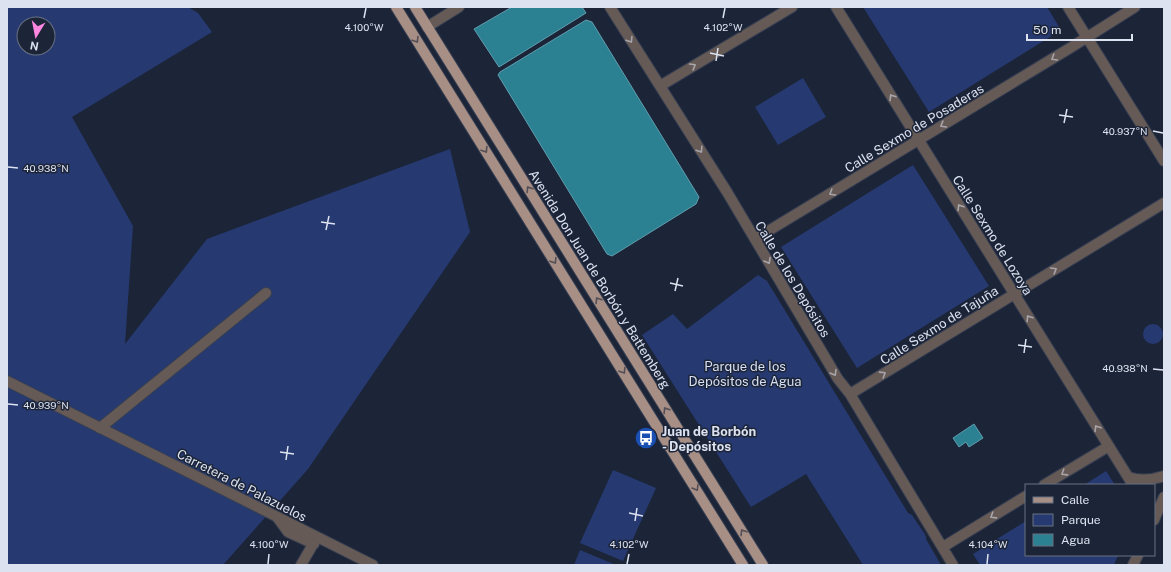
<svg xmlns="http://www.w3.org/2000/svg" width="1171" height="572" font-family="'Public Sans',sans-serif">
<style>
.green{fill:#263a71;fill-rule:evenodd}
.water{fill:#2b8192;stroke:#609eae}
.lines{fill:none;stroke-linecap:round;stroke-linejoin:round}
.minor-casing{stroke:#373f52;stroke-width:12}
.tertiary-casing{stroke:#373f52;stroke-width:12}
.primary-casing{stroke:#373f52;stroke-width:12}
.minor{stroke:#665a56;stroke-width:10}
.tertiary{stroke:#665a56;stroke-width:10}
.primary{stroke:#a78f86;stroke-width:10}
.oneway{stroke:#544f57}
.oneway2{stroke:#a7a5aa}
.ticks{fill:none;stroke:#dce2ef;stroke-width:1.5}
.labels{text-anchor:middle;stroke-width:3;stroke-linejoin:round;paint-order:stroke}
.street-label{font-size:13px;fill:#dce2ef;stroke:#1c2438}
.park-label{font-size:13px;fill:#d7dff2;stroke:#1c2438}
.poi-label{font-size:13px;font-weight:bold;fill:#dce2ef;stroke:#1c2438;text-anchor:start}
.ticks-label{font-size:10px;text-anchor:middle;fill:#dce2ef;stroke:#1c2438;stroke-width:3;stroke-linejoin:round;paint-order:stroke}
</style>
<rect width="100%" height="100%" fill="#1c2438"/>
<path class="green" d="M7,7H188L198,13L212,32L72,117L133,226L125,344L207,239L450,149L470,232L308,469L223,565H7ZM24,24H48V48H24Z
M863,7H1047L1061,30L929,112Z
M803,78L826,117L778,145L755,107Z
M913,165L989,286L857,368L781,247Z
M758,275L767,281L908,513L912,515L926,536V539L941,565H863L806,474L751,507L642,335L673,314L687,329Z
M1143 334a10 10 0 1 1 20 0a10 10 0 1 1-20 0Z
M613,470L656,488L623,561L580,543Z
M1106,471L1115,485H1084Z
M1026,521V555H1118L1114,565H980L973,554Z
M580,550L616,565H574Z"/>
<path class="water" d="M512,7H582L586,13L499,67L474,29Z
M586,20L592,22L699,197L696,204L612,256L607,254L498,75L500,72Z
M974,424L983,438L969,447L966,442L959,447L953,438Z"/>
<g class="lines">
<g class="minor-casing">
<path id="minor" d="M610,7L727,192L838,379L850,394L953,565
M836,7L1133,485
M1068,7L1164,161
M427,27L459,7
M660,86L792,7
M755,239L1070,48L1135,7
M850,394L1164,203
M100,428L266,293
M1128,477C1140,481 1152,480 1164,476
M1044,485L1109,446
M277,517L288,532L314,544
M1154,520L1164,497
M943,547L1026,496
M301,565L316,539
M1133,565L1138,555"/>
</g>
<g class="tertiary-casing">
<path id="tertiary" d="M7,381L373,565"/>
</g>
<g class="primary-casing">
<path id="primary" d="M396,7L743,565
M415,7L763,565"/>
</g>
<use href="#minor" class="minor"/>
<use href="#tertiary" class="tertiary"/>
<use href="#primary" class="primary"/>
</g>
<defs><path id="oneway-chevron" d="M-2-3.5L2.5 0L-2 3.5" fill="none" stroke-width="1.6" stroke-linecap="round" stroke-linejoin="round"/></defs>
<g class="oneway">
<use href="#oneway-chevron" transform="translate(416 40) rotate(58)"/>
<use href="#oneway-chevron" transform="translate(485 150) rotate(58)"/>
<use href="#oneway-chevron" transform="translate(529 189) rotate(-122)"/>
<use href="#oneway-chevron" transform="translate(554 261) rotate(58)"/>
<use href="#oneway-chevron" transform="translate(598 300) rotate(-122)"/>
<use href="#oneway-chevron" transform="translate(623 371) rotate(58)"/>
<use href="#oneway-chevron" transform="translate(666 410) rotate(-122)"/>
<use href="#oneway-chevron" transform="translate(696 488) rotate(59)"/>
<use href="#oneway-chevron" transform="translate(743 532) rotate(-122)"/>
</g>
<g class="oneway2">
<use href="#oneway-chevron" transform="translate(630 40) rotate(58)"/>
<use href="#oneway-chevron" transform="translate(1054 58) rotate(149)"/>
<use href="#oneway-chevron" transform="translate(693 66) rotate(-31)"/>
<use href="#oneway-chevron" transform="translate(892 97) rotate(-122)"/>
<use href="#oneway-chevron" transform="translate(943 125) rotate(149)"/>
<use href="#oneway-chevron" transform="translate(700 150) rotate(57)"/>
<use href="#oneway-chevron" transform="translate(832 193) rotate(149)"/>
<use href="#oneway-chevron" transform="translate(960 207) rotate(-122)"/>
<use href="#oneway-chevron" transform="translate(768 261) rotate(60)"/>
<use href="#oneway-chevron" transform="translate(1054 270) rotate(-31)"/>
<use href="#oneway-chevron" transform="translate(1029 318) rotate(-122)"/>
<use href="#oneway-chevron" transform="translate(834 373) rotate(59)"/>
<use href="#oneway-chevron" transform="translate(883 374) rotate(-32)"/>
<use href="#oneway-chevron" transform="translate(1097 428) rotate(-122)"/>
<use href="#oneway-chevron" transform="translate(1064 473) rotate(148)"/>
<use href="#oneway-chevron" transform="translate(993 516) rotate(148)"/>
</g>
<path class="ticks" d="M364,18L366,8M723,18L725,8M710,53L724,56M716,61L718,48M1059,115L1073,117M1064,123L1067,109M1153,131L1163,133M8,167L18,168M321,222L335,224M326,230L329,216M670,283L683,286M675,291L678,278M1018,345L1032,347M1024,353L1026,339M1153,369L1163,370M8,404L18,405M280,452L294,454M286,460L288,446M629,513L643,516M635,521L637,508M268,564L269,554M627,564L629,554M987,564L988,554"/>
<defs>
<g id="bus-disc" transform="scale(1.15)"><circle r="9.5" fill="#1a4fb4" stroke="#1c2438"/><path d="M-5-6H5V4H4V6H2V4H-2V6H-4V4H-5ZM-3.5-4V0h7V-4ZM-3.5 1.2v1.5H-2V1.2ZM2 1.2v1.5H3.5V1.2Z" fill="#fff"/></g>
</defs>
<g fill-rule="evenodd">
<use href="#bus-disc" x="646" y="438"/>
</g>
<g class="labels">
<g class="street-label">
<text transform="translate(914 128) rotate(-31)" y="5">Calle Sexmo de Posaderas</text>
<text transform="translate(993 235) rotate(58)" y="5">Calle Sexmo de Lozoya</text>
<text transform="translate(600 279) rotate(58)" y="5">Avenida Don Juan de Borbón y Battemberg</text>
<text transform="translate(793 279) rotate(59)" y="5">Calle de los Depósitos</text>
<text transform="translate(939 325) rotate(-32)" y="5">Calle Sexmo de Tajuña</text>
<text transform="translate(242 485) rotate(27)" y="5">Carretera de Palazuelos</text>
</g>
<g class="park-label">
<text x="745" y="371">Parque de los<tspan x="745" dy="15">Depósitos de Agua</tspan></text>
</g>
<g class="poi-label">
<text x="662" y="436">Juan de Borbón<tspan x="662" dy="15">- Depósitos</tspan></text>
</g>
</g>
<g class="ticks-label">
<text x="364" y="31">4.100°W</text>
<text x="723" y="31">4.102°W</text>
<text x="1125" y="135">40.937°N</text>
<text x="46" y="172">40.938°N</text>
<text x="1125" y="372">40.938°N</text>
<text x="46" y="409">40.939°N</text>
<text x="269" y="548">4.100°W</text>
<text x="629" y="548">4.102°W</text>
<text x="988" y="548">4.104°W</text>
</g>
<rect width="1171" height="572" fill="none" stroke="#dce2ef" stroke-width="16"/>
<rect x="1025" y="484" width="130" height="72" fill="#1c2438" stroke="#697081"/>
<rect x="1033" y="497" width="20" height="6" fill="#a78f86" stroke="#697081"/>
<text x="1061" y="504" font-size="12" fill="#dce2ef">Calle</text>
<rect x="1033" y="514" width="20" height="12" fill="#263a71" stroke="#697081"/>
<text x="1061" y="524" font-size="12" fill="#dce2ef">Parque</text>
<rect x="1033" y="534" width="20" height="12" fill="#2b8192" stroke="#697081"/>
<text x="1061" y="544" font-size="12" fill="#dce2ef">Agua</text>
<g transform="translate(36 36) rotate(190)"><circle r="19" fill="#1c2438" stroke="#697081"/>
<path d="M0-3L7 15L0 10L-7 15Z" fill="#fd86e1"/>
<text y="-6" font-size="11" font-weight="bold" text-anchor="middle" fill="#dce2ef">N</text>
</g>
<path d="M1027 34v6h105v-6" fill="none" stroke="#dce2ef" stroke-width="2"/>
<text x="1033" y="34" font-size="12" fill="#dce2ef" stroke="#1c2438" stroke-width="3" paint-order="stroke">50 m</text>
</svg>
